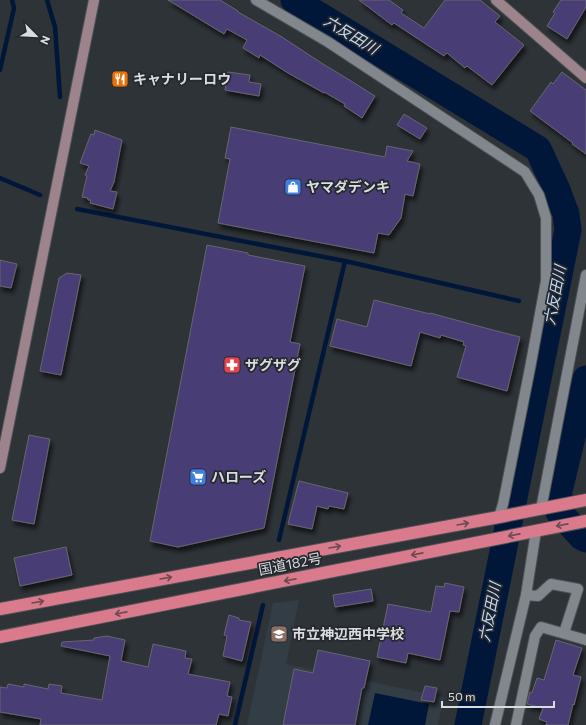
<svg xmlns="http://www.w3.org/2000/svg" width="586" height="725" font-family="Commissioner,'Noto Sans JP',sans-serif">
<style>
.built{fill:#333d46}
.water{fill:#01173a}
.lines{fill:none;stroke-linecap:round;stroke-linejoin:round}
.stream{stroke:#01173a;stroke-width:4.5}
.river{stroke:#01173a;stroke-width:27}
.building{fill:#493d76;stroke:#67666d;filter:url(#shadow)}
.street-casing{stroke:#4e5155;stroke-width:12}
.secondary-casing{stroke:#4e5155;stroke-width:12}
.highway-casing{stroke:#4e5155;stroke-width:14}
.street{stroke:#81878c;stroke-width:10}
.secondary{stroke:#9c838c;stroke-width:10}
.highway{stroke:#da7b8d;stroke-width:12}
.oneway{stroke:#6d4a54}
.labels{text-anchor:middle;stroke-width:3.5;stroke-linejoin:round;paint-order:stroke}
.poi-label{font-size:14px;font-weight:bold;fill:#dadde0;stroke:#25292e;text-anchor:start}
.street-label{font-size:14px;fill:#dadde0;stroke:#25292e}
.water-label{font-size:15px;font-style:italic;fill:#c4daf9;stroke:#25292e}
</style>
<defs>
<filter id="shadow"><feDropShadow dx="2.5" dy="4.5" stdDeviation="2" flood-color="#0009"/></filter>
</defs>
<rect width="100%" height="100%" fill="#2e3338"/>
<path class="built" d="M299,600L286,664L444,697L438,725H247L273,603Z"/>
<path class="water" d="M375,693L429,704L425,725H368Z"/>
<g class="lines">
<path class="stream" d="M47,0L55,27L60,97
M0,70L14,8L12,0
M0,178L40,195
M77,209L345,261L279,540
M345,261L519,301
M235,725L263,605"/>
<path class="river" d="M294,0L538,149L557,190L566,214L568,230L468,725
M586,379L559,491V512L582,537L586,539"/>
</g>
<path class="building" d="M168,0H220L238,11V12L282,37L323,64L343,76L375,96L362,118L344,106L345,104L324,92V93L288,73L260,55L259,58L243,48L247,40L227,29L224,34Z
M359,0H389L403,10L401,13L424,28L445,0H480L500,16L495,22L524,45L492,85L467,66L465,68L447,53L444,56L394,23L392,25Z
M561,0H586V7L567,39L547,26L555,13L553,12Z
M228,72L250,75L249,82L261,84L259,96L225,90Z
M562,72L586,90V154L572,144L573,143L530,111L551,82L553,84Z
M404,114L427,128L420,139L397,125Z
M231,127L385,157L387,146L413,151L407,161L420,164L413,196L405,194L401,218L389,235L378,233L374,253L218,223L230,159L225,158Z
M95,130L122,140L114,182L110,191L117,192L113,209L90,203L91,200H88V198L82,197L87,176L85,175L89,166L80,163L91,134L94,135Z
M207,245L248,253V255L305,266L290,342L300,344L264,528L178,547L150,541Z
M0,260L17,264L11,288L0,286Z
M67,273L81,275L61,375L40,371L59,278Z
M374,300L430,314V313L489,329L520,337L507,391L457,377L466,346L463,345L464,342L441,335L440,338L420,332L411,366L330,346L337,319L367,327Z
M29,435L50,439L34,524L12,520Z
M299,481L348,493L344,509L329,506L328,509L317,506L312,529L288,524L293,504Z
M66,547L72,575L20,586L14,558Z
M445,583L464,587L459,612L450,611L440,660L408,653L406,663L377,657L388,604L431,612L436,586L444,587Z
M371,589L373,601L335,607L333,595Z
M229,615L239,618V620L251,622L242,661L223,656L227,636L224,635Z
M107,636L125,640L121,661L148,667L153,644L186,651L185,658L192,659L188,674L230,682L227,696L232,697L228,716L219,714L216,725H40L41,719L0,712V687L7,688L8,684L24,687V684L48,689L49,684L62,686L61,693L102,700L110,656L61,646L62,642L94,640V638Z
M556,640L582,648L573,675L581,677L574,705L573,704L568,725H546L547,722L539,719L543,708L527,704L530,692L532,693L537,678L544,680Z
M318,650L370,661L364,688H362L355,725H283L294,669L313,673Z
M425,686L437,688L434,702L421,700Z"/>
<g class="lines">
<g class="street-casing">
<path id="street" d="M256,0L328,42L525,172L539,195L546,218V281L530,368L503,504L499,517
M541,509L586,275
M526,595L538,596L551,584L578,589L564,633
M495,725L526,595L536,531
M516,725L535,636L541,627L586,640"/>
</g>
<g class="secondary-casing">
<path id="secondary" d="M496,0L586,78
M0,468L94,0"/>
</g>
<g class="highway-casing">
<path id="highway" d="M0,609L499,517L586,500
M0,637L586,521"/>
</g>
<use href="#street" class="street"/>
<use href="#secondary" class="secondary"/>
<use href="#highway" class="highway"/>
</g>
<defs><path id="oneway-shaft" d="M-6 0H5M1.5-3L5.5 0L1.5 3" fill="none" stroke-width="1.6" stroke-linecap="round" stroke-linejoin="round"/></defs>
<g class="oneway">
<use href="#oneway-shaft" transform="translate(463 524) rotate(-10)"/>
<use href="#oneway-shaft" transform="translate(562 525) rotate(169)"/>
<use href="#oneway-shaft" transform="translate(514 535) rotate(169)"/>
<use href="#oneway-shaft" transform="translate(335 547) rotate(-10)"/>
<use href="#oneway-shaft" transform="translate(417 554) rotate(169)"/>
<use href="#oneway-shaft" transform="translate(166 578) rotate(-10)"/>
<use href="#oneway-shaft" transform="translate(290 580) rotate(169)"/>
<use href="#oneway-shaft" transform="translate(38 602) rotate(-10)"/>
<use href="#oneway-shaft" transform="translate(121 613) rotate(169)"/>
</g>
<defs>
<g id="restaurant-square" transform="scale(0.9)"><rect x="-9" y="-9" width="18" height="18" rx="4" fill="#e8710a" stroke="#25292e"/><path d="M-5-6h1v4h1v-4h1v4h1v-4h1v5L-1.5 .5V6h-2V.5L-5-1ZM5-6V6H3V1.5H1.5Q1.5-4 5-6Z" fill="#fff"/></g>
<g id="shop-square" transform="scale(0.9)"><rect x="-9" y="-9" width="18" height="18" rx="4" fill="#3f7fe0" stroke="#25292e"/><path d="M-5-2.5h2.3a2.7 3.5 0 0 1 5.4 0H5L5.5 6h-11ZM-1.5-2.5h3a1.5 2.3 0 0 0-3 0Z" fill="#fff"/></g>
<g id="pharmacy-square" transform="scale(0.9)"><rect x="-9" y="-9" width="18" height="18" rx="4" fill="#e0444e" stroke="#25292e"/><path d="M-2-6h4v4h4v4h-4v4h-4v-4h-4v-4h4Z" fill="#fff"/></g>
<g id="supermarket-square" transform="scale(0.9)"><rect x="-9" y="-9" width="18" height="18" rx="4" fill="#3f7fe0" stroke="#25292e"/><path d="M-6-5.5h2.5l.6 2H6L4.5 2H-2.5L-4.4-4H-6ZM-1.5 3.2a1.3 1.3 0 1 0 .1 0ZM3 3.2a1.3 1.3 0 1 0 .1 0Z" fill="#fff"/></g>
<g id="school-square" transform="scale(0.9)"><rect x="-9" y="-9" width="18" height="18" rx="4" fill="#8d6e63" stroke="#25292e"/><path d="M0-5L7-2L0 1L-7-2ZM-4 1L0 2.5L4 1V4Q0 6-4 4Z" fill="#fff"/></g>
</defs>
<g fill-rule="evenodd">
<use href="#restaurant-square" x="120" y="79"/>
<use href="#shop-square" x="293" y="187"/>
<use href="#pharmacy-square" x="232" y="365"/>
<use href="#supermarket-square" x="198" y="477"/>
<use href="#school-square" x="279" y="634"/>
</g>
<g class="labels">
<g class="poi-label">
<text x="133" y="84">キャナリーロウ</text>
<text x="306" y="192">ヤマダデンキ</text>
<text x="245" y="370">ザグザグ</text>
<text x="211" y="482">ハローズ</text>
<text x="292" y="639">市立神辺西中学校</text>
</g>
<g class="street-label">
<text transform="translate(290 564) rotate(-11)" y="5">国道182号</text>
</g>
<g class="water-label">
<text transform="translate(351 35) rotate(31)" y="5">六反田川</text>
<text transform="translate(555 295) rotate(-79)" y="5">六反田川</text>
<text transform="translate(490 612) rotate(-79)" y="5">六反田川</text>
</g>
</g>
<g transform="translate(36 36) rotate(114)" stroke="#25292e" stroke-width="3" paint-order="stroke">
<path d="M0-3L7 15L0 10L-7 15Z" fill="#dadde0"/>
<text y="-6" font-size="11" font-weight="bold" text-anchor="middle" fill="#dadde0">N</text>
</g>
<path d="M442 701v6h112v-6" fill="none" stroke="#dadde0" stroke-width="2"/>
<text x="448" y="701" font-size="12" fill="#dadde0" stroke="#25292e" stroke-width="3" paint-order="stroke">50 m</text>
</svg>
